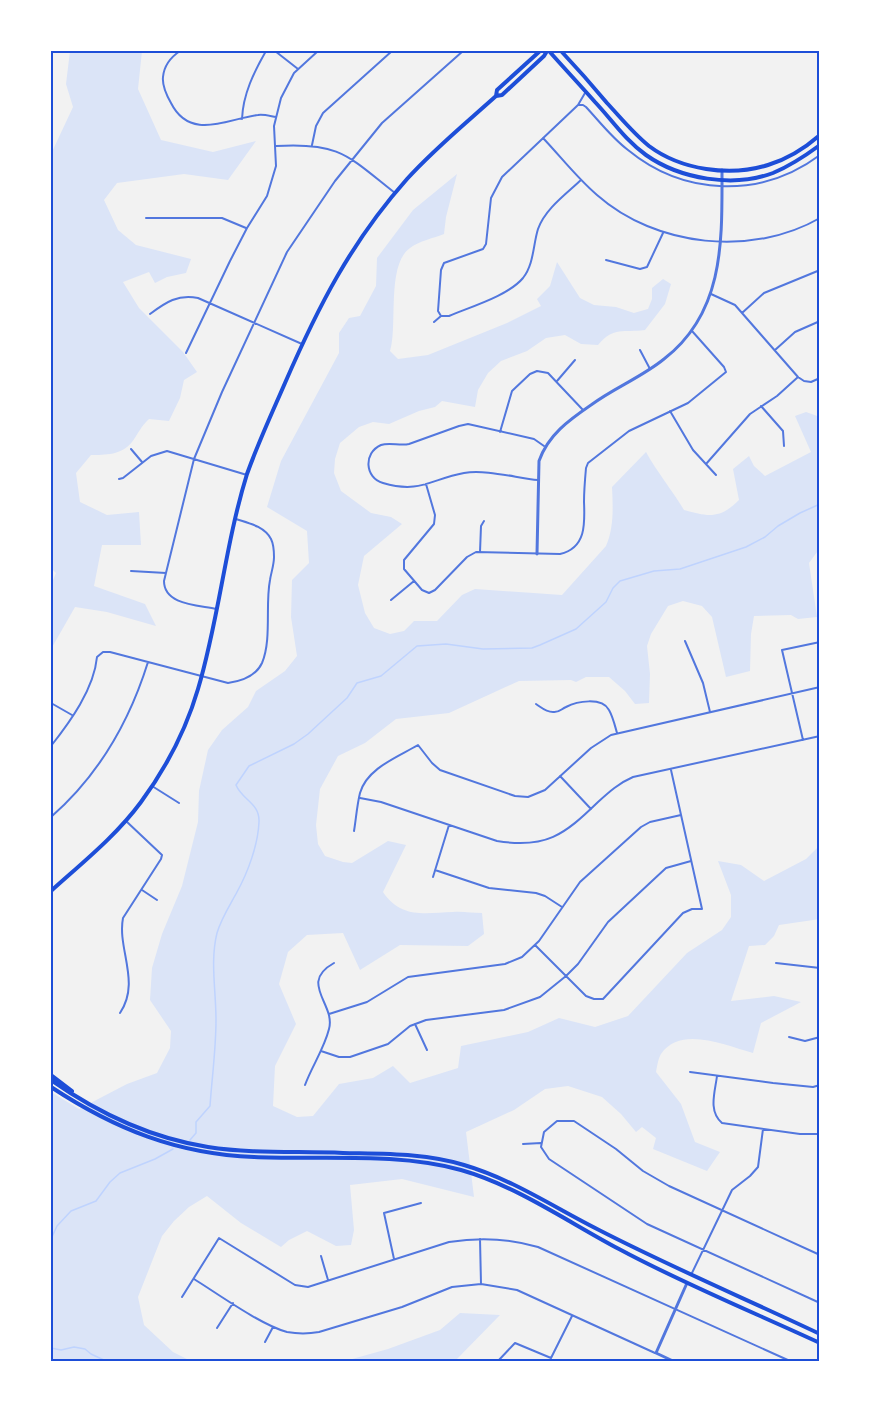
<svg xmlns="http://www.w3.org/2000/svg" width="871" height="1412" font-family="Inter,sans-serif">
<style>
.green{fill:#dbe4f7}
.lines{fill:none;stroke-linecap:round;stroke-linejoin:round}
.stream{stroke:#bfd3fe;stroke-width:1.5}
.minor{stroke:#5277de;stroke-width:2}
.tertiary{stroke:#5277de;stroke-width:3}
.primary{stroke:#1d4ed8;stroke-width:4}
.neatline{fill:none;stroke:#1d4ed8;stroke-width:2}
</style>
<rect width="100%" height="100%" fill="#f2f2f2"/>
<path class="green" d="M70,51H142L138,89L161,140L213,152L256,141L228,180L184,174L117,183L104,200L118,230L136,245L191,259L186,273L167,277L155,283L149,272L123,282L139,308L183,352L197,372L184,380L180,398L169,421L149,419C141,426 138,434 132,442C122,455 105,455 91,455L76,473L80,502L107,515L139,512L141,545H102L94,586L145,604L156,626L107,612L75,607L51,649V585L56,573L51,568V154L73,107L66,84Z
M457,174L446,217L444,234C434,238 419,241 410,248C386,265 398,326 390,351L398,359L428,355L507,323L541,306L537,299L550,286L557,262L580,298L594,305L616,307L634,313L648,309L652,299V288L663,279L671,284L665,304L645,330C623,333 614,326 598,345L581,344L565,335L546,338L527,351L501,361L488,373L478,390L475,407L442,401L435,407L419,411L389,424L373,422L359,427L340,443L335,459L334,473L341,491L371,513L391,517L402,524L364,556L358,585L365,613L374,628L390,634L404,631L414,621H437L462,595L475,589L562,595L606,546C614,528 613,507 612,487L646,452C657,472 672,490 684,510C709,517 720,519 739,500L733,469L749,456L754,466L765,476L811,452L795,416L806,412L820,417V548L809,563L817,617L798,619L791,615L754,616L751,634L750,671L726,677L712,617L702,606L683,601L668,606L651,634L647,646L650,674L649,703L635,704L625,691L609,677H586L576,682L571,680L519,681L449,713L396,719L365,743L338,756L320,789L316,825L318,844L325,856L343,862L352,863L388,841L406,845L383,892C401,919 425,913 453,912C462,911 472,913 482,913L484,934L468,946L400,945L360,970L343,933L307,935L288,952L279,984L296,1024L275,1066L273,1106L297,1117L313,1116L339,1084L373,1078L393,1066L410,1083L458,1068L461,1046L528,1032L559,1018L595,1027L628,1016L687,953L722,930L731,917V895L718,861L741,865L764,881L806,859L820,845V919L779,925L774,936L765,945L749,946L731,1001L774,996L801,1002L761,1023L753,1053C726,1046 681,1025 661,1054C658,1059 657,1067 656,1072L681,1104L695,1142L720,1152L707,1171L653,1149L656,1138L642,1127L636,1132L621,1114L602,1097L568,1086L545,1089L514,1110L466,1132L474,1197L402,1179L350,1185L354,1230L351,1245L336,1246L307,1231L289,1240L281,1247L241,1223L207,1196L189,1207L174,1221L162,1236L138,1297L144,1325L173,1352L191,1361H51V1092L79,1109L127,1084L157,1073L170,1048L171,1031L150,1000L152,968L162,934L182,886L198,822L199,791L208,750L222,730L248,707L256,691L285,671L297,656L291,617L292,580L309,563L307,531L267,507L281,461L339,353V333L349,318L360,316L376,286L377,258L413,210Z
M460,1313L500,1315L455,1361H345L388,1349L440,1330Z"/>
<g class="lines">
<path class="stream" d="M190,1140L196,1133V1122L210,1106C212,1077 216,1049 216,1020C216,990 210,961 217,933C221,919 230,905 237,892C248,872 258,845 259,822C260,803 242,800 236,785L249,766L294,744L308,734L347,698L357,683L381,676L417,646L446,644L483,649L532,648L540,645L576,629L606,602L613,588L620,581L654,571L680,569L746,547L765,537L778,526L800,513L820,504
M51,1239L57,1226L71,1211L96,1201L110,1182L120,1173L155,1159L173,1149
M51,1348L61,1350L74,1347L85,1349L91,1354L106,1361"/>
<path class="minor" d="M180,51C171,57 164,66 163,77C162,86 167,96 171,103C190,141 227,119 258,115C263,114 270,116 276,117
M275,51L298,69
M578,105H583L586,107C599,121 612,138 628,150C684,196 761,199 820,155
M242,119C243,94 254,72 266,51
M543,138C561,157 577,178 597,195C656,247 752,257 820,218
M312,145L316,126L323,113L392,51
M276,146C340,142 348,156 395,193
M146,218H222L246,228
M606,260L640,269L647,267L663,233
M711,294L735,305L798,377L804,381L811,382L820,378
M742,313L764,293L820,270
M150,314C166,302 178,294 198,298L302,344
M441,316L438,311L441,270L444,263L483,249L486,244L491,198L502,177L578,105L585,93
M441,316H449C470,307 508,296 523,278C534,264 533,245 538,229C545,209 566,194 581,180
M434,322L441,316
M640,350L650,369
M775,350L795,332L820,321
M186,353L230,261L247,228L267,196L276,166L274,126L281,98L294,73L318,51
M557,381L575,360
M761,406L783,431L784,446
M670,411L693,450L716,475
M500,432L512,391L530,374L537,371L548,373L583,410
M131,449L142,462
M706,464L750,414L777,396L798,377
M119,479L123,478L151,456L167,451L247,475
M538,480C517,478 485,469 464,473C431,479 420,494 383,483C365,478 363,453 381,445C389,442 400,446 409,444L459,426L468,424L534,439L544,446
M426,484L435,515L434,524L404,560V569L422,590L429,593L435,590L467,557L476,552L560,554C586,548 585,524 584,502C584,491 585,479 586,468L588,463L629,431L688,403L726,372L724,367L692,331
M480,552L481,526L484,521
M131,571L166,573
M391,600L414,581
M216,609C198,605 164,605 164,581L194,459L222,392L287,252L335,181L382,123L463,51
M685,641L703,683L710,712
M51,703L72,715
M536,704C542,708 546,712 553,712C559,713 561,709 566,707C577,701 602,697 609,710C613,717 615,726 617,733
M803,740L782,650L820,642
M51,746C70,722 94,689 97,657L103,652H110L228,683C242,681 256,676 262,663C272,639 265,605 270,580C271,573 274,565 274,557C274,552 273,543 271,539C264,526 248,523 236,519
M560,776L591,809
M152,786L179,803
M360,798L381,802L497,841C546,849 564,835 598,802C609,792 619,783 633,777L820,736
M51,817C99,775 129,723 148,662
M354,831C356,819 357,805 360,793C367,768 398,757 418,745L432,763L440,770L515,796L528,797L545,790L591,748L611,735L820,687
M435,870L489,888L536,893L545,896L562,907
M433,877L449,825
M142,890L157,900
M535,945L586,996L594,999H603L683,913L692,909H702L671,770
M776,963L820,968
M120,1013C141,982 117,949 123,918L161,859L162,855L126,821
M329,1014L367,1002L408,977L505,964L522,957L539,941L580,882L641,827L650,822L681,815
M415,1024L427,1050
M789,1037L805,1041L820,1037
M321,1051L339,1057H350L388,1044L410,1026L426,1020L504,1010L540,997L566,976L578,964L608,922L666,868L691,861
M690,1072L773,1083L813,1087L820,1085
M717,1076C715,1092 708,1111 722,1123L800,1134H820
M305,1085C312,1066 324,1049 329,1029C336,1004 298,983 334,963
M523,1144L541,1143
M480,1239L481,1284
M820,1255L669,1186L643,1171L616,1149L574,1121H557L544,1132L541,1147L549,1159L647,1224L820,1303
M321,1256L328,1280
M394,1259L384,1213L421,1203
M691,1275L732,1190L750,1176L758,1167L763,1129
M194,1279C218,1294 261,1325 287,1332C298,1334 308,1334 319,1332L402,1307L452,1287L481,1284L517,1290L655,1353
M182,1297L219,1238L295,1285L308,1287L449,1242C480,1237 508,1238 538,1247L790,1361
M217,1328L233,1303
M265,1342L273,1327
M498,1361L515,1343L551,1358L572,1316"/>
<path class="tertiary" d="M537,554L539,461C548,435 569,420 591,405C614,388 642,377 664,359C725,312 722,240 722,170
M673,1361L656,1353L687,1283"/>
<path class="primary" d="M549,51C564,68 580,85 595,102C612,120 625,140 646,155C680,179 733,188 773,173C790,166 805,156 820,145
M561,51C577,68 592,85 607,103C621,118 633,133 649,146C681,170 730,177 768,165C788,159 805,148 820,135
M496,96L497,90L540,51
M51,891C82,863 116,836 141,802C166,768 186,730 198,689C219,619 225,545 247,474C258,443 272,413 285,383C318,307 351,242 407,179C434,149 466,123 496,96L502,95L544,56L547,51
M51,1075L72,1091
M51,1080C98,1113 151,1138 208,1147C253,1154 298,1151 343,1153C384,1154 425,1153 464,1165C512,1179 555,1208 599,1230C671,1267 746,1299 820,1334
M51,1087C115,1129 177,1154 254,1157C321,1160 396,1152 461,1170C517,1186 568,1222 619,1249C684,1284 753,1312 820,1343"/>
</g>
<rect width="871" height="1412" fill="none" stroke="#ffffff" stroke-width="105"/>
<rect x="52" y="52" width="766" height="1308" class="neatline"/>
</svg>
